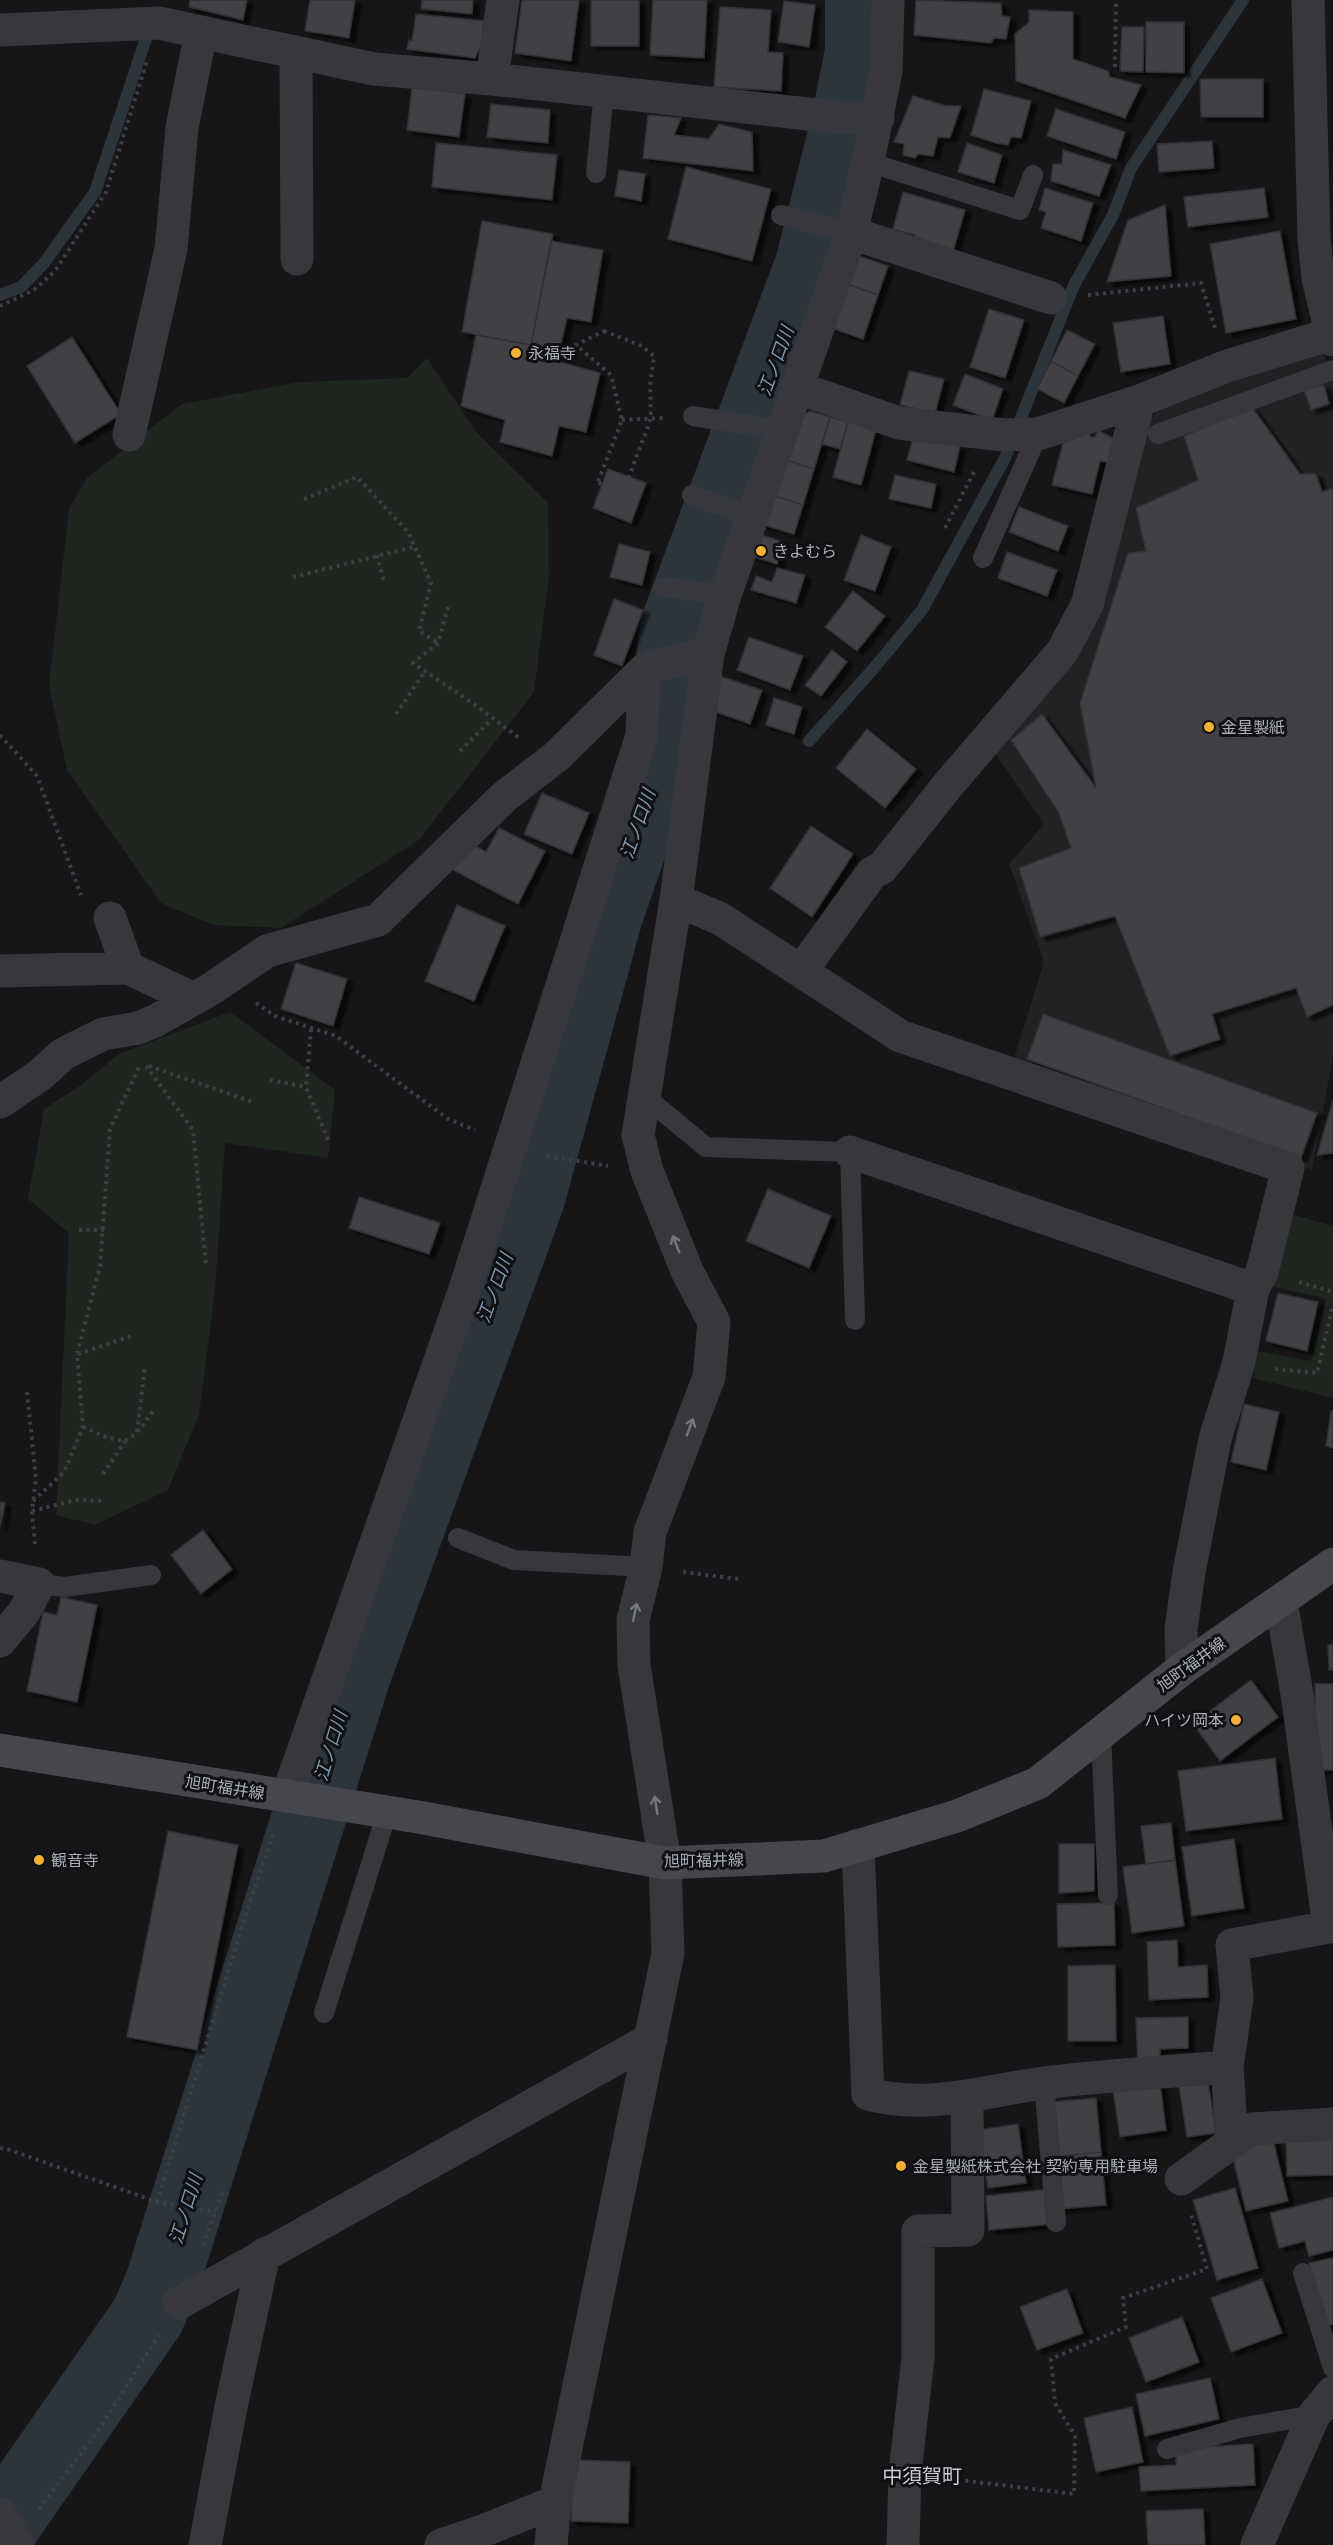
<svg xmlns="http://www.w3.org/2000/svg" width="1333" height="2545" font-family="'DejaVu Sans','Noto Sans JP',sans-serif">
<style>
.built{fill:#222225}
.green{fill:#1e261f}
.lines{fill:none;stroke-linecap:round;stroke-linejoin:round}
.stream{stroke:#2c353c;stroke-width:12}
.river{stroke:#2c353c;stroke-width:74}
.building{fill:#404145;stroke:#303034;stroke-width:1.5;filter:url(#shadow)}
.path{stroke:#3d3f44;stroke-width:4;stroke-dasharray:3 4.5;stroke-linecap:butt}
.lane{stroke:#37383d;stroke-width:20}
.street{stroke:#37383d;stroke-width:33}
.secondary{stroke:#45474d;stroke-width:33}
.oneway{stroke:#757881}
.poi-dot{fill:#f2b134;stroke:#111113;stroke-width:2}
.labels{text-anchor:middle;stroke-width:6;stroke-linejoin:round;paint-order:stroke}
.poi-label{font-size:16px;fill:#a8adb8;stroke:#111113;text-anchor:start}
.street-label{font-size:16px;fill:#a8adb8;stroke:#111113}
.water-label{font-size:18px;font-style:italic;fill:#7f9bb3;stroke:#111113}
.quarter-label{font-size:20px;fill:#c9ccd4;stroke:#111113}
</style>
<defs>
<filter id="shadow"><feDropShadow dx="6" dy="4" stdDeviation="1.5" flood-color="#0009"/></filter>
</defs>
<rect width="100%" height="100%" fill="#161618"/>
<path class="built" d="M1322,350L1333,376V1056L1312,1170L1013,1062L1044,962L1009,864L1044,824L992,749L1048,682L1139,432L1163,405Z"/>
<path class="green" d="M427,358L477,433L548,503L549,575L534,692L419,840L281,928L214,925L161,903L67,770L49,685L69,508L87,478L182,404L300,382L407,378Z
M230,1012L335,1090L328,1158L225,1143L215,1291L199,1415L168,1490L95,1525L56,1515L69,1233L28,1199L44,1109L81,1085L119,1054Z
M1287,1213L1333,1226V1398L1253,1378L1258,1351L1311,1361L1326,1299L1267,1285Z"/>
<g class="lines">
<path class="stream" d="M0,295L21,287L44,263L95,192L147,35
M809,741L874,668L922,610L1005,458L1074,285L1113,215L1131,168L1243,0
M662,742L676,740"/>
<path class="river" d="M0,2529L148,2316L162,2283L354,1674L528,1198L606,915L660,759L677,626L812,265L847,127L862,52V0"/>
</g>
<path class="building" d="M190,0H247L243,20L189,7Z
M310,0H355L349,38L305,31Z
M422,0H473L472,14L421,9Z
M522,0H579L571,61L515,53Z
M591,0H639V46H591Z
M653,0H707L704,58L650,55Z
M916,0L1001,3L1002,16L1010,17L1006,39L994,38L991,43L914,35Z
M784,1L815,5L809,47L778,42Z
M720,7L771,10L768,52L783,53L781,91L714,87Z
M1029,10L1073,12V59L1108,71L1110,77L1141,85L1125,118L1016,81L1015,34L1029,22Z
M416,14L484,21L481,46L475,58L407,49L409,40L412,41Z
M1146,22H1184V73L1146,72Z
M1122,27H1144L1143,72L1120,71Z
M1200,79H1263V117H1201Z
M412,87L465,94L459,137L407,130Z
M984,89L1031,101L1021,138L1011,137L1008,145L996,143L971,135Z
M913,96L946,106H961L950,138L938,137L933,156L918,154L915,158L903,155L904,144L894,142Z
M491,104L550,110L548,143L487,137Z
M1056,109L1125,132L1116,159L1047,136Z
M648,115L681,118L674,135L709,139L719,124L752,132L753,171L643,158Z
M1212,141L1214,168L1159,172L1157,144Z
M436,143L557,155L552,200L432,187Z
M967,143L1002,155L994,183L958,172Z
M1063,150L1111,165L1099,196L1051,181L1053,164H1062Z
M686,167L771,189L752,261L668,239Z
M619,170L645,174L641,201L615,196Z
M1045,188L1093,203L1081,241L1041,228L1046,212L1039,210Z
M1264,188L1268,217L1188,227L1184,197Z
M903,192L965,210L952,255L913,244L915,235L893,229Z
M1165,205L1171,276L1107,282L1128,220Z
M482,221L553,234L531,345L462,332Z
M1280,231L1296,319L1226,333L1210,244Z
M551,241L603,250L591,322L567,318L557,361L600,373L586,432L559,426L552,456L500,442L505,420L461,406L476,335L531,345Z
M853,254L888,266L878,295L844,283Z
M844,283L878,295L863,339L829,327Z
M989,309L1024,320L1005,378L970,367Z
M1163,316L1170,364L1121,372L1113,323Z
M1067,330L1095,344L1078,376L1051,361Z
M72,337L121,414L75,443L27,366Z
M1051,361L1078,376L1064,403L1037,389Z
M909,371L944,379L935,413L900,405Z
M965,374L1003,389L992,420L953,405Z
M1324,385L1329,404L1311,410L1304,390Z
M1252,407L1300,474H1316L1322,492L1333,488V1005L1307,1017L1296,988L1212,1014L1220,1039L1170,1056L1115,916L1040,937L1019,868L1071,848L1059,813L1011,740L1042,714L1096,788L1080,703L1128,553L1146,551L1136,508L1198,480L1184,436Z
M810,411L830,417L814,469L780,458L794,421Z
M830,417L848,422L840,449L822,444Z
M848,422L876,430L861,485L833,477Z
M1098,430L1114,439L1110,462L1100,461L1092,494L1052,485L1063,443L1088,433L1091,437H1095Z
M914,434L960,446L954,472L907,460Z
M780,458L814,469L803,505L769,494Z
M608,469L646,483L631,523L593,508Z
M895,475L936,484L931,508L889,499Z
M769,494L803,505L794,534L760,524Z
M1019,507L1068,526L1058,551L1009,532Z
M749,531L783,542L777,564L742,553Z
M861,535L891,547L875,591L844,580Z
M619,544L650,552L642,585L610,577Z
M1007,552L1057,570L1047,596L998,578Z
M777,568L805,575L796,603L751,590L756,576L772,582Z
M853,591L885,616L857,651L825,627Z
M614,599L643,610L622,666L594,655Z
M749,637L803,656L790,690L737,670Z
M832,650L847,662L821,696L805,685Z
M716,675L762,690L750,724L705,708Z
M774,698L802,707L794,734L766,725Z
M867,729L916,769L885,808L836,768Z
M542,793L589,813L572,854L524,834Z
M811,826L853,854L812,917L770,888Z
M499,828L545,851L518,904L453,870L468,842L486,852Z
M457,905L505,926L474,1001L425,981Z
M296,963L347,979L333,1026L281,1009Z
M1043,1014L1317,1113L1301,1158L1027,1059Z
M1333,1100V1153L1317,1155Z
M768,1189L831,1216L809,1268L746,1241Z
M359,1197L440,1223L429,1254L349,1228Z
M1278,1293L1318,1302L1307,1351L1266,1341Z
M1244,1404L1279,1412L1266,1470L1231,1462Z
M1331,1411H1333V1448L1326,1446Z
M0,1502L5,1503L0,1527Z
M203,1530L232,1569L201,1594L171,1555Z
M61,1597L97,1605L77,1702L27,1691L43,1612L57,1615Z
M1328,1645H1333V1670H1329Z
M1251,1680L1278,1717L1220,1761L1193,1724Z
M1315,1684H1333V1770H1316Z
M1275,1758L1282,1819L1186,1831L1178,1771Z
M1171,1823L1175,1860L1146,1864L1141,1826Z
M168,1831L238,1845L197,2050L127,2037Z
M1234,1839L1244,1908L1192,1916L1182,1847Z
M1059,1844H1094V1891L1059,1893Z
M1175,1860L1184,1926L1132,1933L1123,1867Z
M1114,1903L1115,1945L1058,1947L1057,1904Z
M1177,1940L1178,1967L1207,1965L1208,1997L1149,2000L1147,1942Z
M1115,1965L1116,2041H1068V1966Z
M1188,2017V2048L1160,2049V2064L1138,2065L1136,2018Z
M1208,2081L1216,2133L1187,2137L1179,2085Z
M1160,2083L1166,2130L1120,2137L1113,2090Z
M1096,2098L1101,2152L1054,2157L1050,2102Z
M1018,2124L1026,2183L988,2188L979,2130Z
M1333,2136V2175L1287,2176L1286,2138Z
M1273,2140L1288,2201L1246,2211L1231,2150Z
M1101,2152L1106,2205L1059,2209L1054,2157Z
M1235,2188L1258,2268L1217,2280L1193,2200Z
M1050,2189L1053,2224L989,2230L986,2196Z
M1333,2197V2250L1309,2256L1305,2241L1279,2248L1270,2213Z
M1333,2258V2324L1324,2326L1309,2263Z
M1262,2279L1282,2333L1231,2352L1211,2298Z
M1067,2289L1083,2333L1037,2350L1020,2307Z
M1182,2317L1199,2362L1146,2382L1129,2338Z
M1210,2378L1219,2419L1145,2436L1136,2394Z
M1132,2407L1143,2462L1096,2472L1084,2418Z
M1253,2444L1255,2485L1141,2491L1139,2467L1176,2465V2449Z
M573,2460L630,2462L628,2523L571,2521Z
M1203,2509L1205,2545H1148L1146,2511Z"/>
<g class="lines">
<path class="path" d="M1115,67L1116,0
M1088,295L1201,283L1216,331
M0,306L34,290L55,271L106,192L147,61
M604,331L642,346L654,356L650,385L651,418L629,477L597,484L622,420L611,375L576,345Z
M622,420L663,418
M304,499L357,477L408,532L431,583L419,631L438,643
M945,528L975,470
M377,555L384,582
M293,577L414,547
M448,607L438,643L413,663L474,704L519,738
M396,714L425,671
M0,735L37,776L81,895
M460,751L492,719
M256,1003L275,1016L336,1036L448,1119L475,1130
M311,1029L306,1087L329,1142
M146,1066L193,1130L206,1265
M149,1066L253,1102
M270,1080L306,1087
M547,1156L608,1166
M79,1230H104
M1299,1282L1333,1292
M78,1354L134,1335
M1275,1369L1317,1373L1333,1305
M27,1392L36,1479L32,1511L35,1545
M83,1427L108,1438L125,1441L137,1433L153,1411
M137,1432L145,1366
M103,1474L125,1441
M33,1501L64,1472L83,1427L77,1354L100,1266L110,1129L139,1067
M32,1511L76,1500L105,1501
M683,1572L739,1579
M0,2148L7,2149L157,2202L216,2212
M157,2202L249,1904L275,1831
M203,2245L224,2188
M943,2478L1074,2494L1075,2436L1055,2403L1051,2359L1126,2327L1123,2298L1207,2269L1191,2214
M39,2509L100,2428L159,2335"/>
<path class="lane" d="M868,162L1020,210L1033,175
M596,173L604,92
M781,215L851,233
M693,416L781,430
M1158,434L1333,370
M692,495L751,516
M983,558L1038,434
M663,587L725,595
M644,1096L706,1147L850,1152L855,1320
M458,1538L514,1560L646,1567
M39,1584L65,1587L151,1575
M1101,1735L1108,1895
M324,2013L387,1813
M1044,2083L1056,2222
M1303,2273L1333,2368
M1167,2449L1240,2428L1314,2415"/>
<path class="street" d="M1308,0L1314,238L1318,279L1333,340
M0,30L159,23L374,69L492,79L835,117L878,118
M296,52L297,259
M492,79L503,0
M851,233L1051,298
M796,387L899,423L1004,435L1038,434L1139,401L1227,366L1331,334
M129,435L171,249L182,128L201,32
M676,900L721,919L900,1036L1288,1168L1262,1272L1253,1289L1239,1362L1215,1439L1189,1572L1181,1629L1182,1669
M110,918L128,968
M802,970L872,873L882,868L948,785L1062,652L1087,605L1139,401
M0,971L128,968L194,999
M0,1102L40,1075L63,1054L103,1034L138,1028L155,1021L211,989L267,951L378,920L504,797L557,756L644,670L651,666L708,654
M850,1152L1253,1289
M0,1576L39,1584L24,1612L0,1641
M287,1797L465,1289L642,735L644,670
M858,1845L868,2094C929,2110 984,2091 1044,2083C1105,2075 1166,2072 1227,2067
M1232,2141L1227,2067L1237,1998L1232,1945L1329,1927L1298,1700L1281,1601
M1181,2179L1251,2129L1333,2124
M179,2303L651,2039
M0,2514L18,2545
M205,2545L231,2407L264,2254
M441,2545L485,2530L555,2502
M551,2545L555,2502L668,1953L665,1863L634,1665L633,1620L646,1567L650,1532L709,1377L714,1322L687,1271L647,1171L638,1135L676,900L708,654L725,595L851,233L868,162L886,71L888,0
M903,2545L905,2473L918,2358V2231L968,2230L967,2098
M1257,2545L1314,2415L1333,2392"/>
<path class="secondary" d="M0,1750L418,1817L665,1863L824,1856L957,1816L1038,1783L1182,1669L1333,1564"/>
</g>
<defs><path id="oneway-shaft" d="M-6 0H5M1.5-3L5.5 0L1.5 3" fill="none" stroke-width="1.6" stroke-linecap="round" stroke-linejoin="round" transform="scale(1.5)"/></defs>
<g class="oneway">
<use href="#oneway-shaft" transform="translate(676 1244) rotate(-112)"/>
<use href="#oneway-shaft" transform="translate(690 1427) rotate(-69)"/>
<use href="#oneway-shaft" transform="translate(635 1612) rotate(-78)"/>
<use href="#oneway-shaft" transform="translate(656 1805) rotate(-99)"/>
</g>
<g class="poi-dot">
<circle cx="516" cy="353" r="6"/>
<circle cx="761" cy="551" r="6"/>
<circle cx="1209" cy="727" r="6"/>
<circle cx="1236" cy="1720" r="6"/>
<circle cx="39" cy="1860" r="6"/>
<circle cx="901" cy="2166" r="6"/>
</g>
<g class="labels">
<g class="poi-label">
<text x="528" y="359">永福寺</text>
<text x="773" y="557">きよむら</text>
<text x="1221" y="733">金星製紙</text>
<text x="1224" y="1726" text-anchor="end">ハイツ岡本</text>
<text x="51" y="1866">観音寺</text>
<text x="913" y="2172">金星製紙株式会社 契約専用駐車場</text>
</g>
<g class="street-label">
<text transform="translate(1191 1664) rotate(-36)" y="6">旭町福井線</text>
<text transform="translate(225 1787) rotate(9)" y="6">旭町福井線</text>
<text transform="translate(704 1860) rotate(-1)" y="6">旭町福井線</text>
</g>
<g class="water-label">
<text transform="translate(776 361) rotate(-70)" y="6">江ノ口川</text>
<text transform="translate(638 824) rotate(-71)" y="6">江ノ口川</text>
<text transform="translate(495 1288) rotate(-70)" y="6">江ノ口川</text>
<text transform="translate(331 1746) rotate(-73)" y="6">江ノ口川</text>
<text transform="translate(186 2209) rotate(-73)" y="6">江ノ口川</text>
</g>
<g class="quarter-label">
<text x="922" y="2483">中須賀町</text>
</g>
</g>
</svg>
